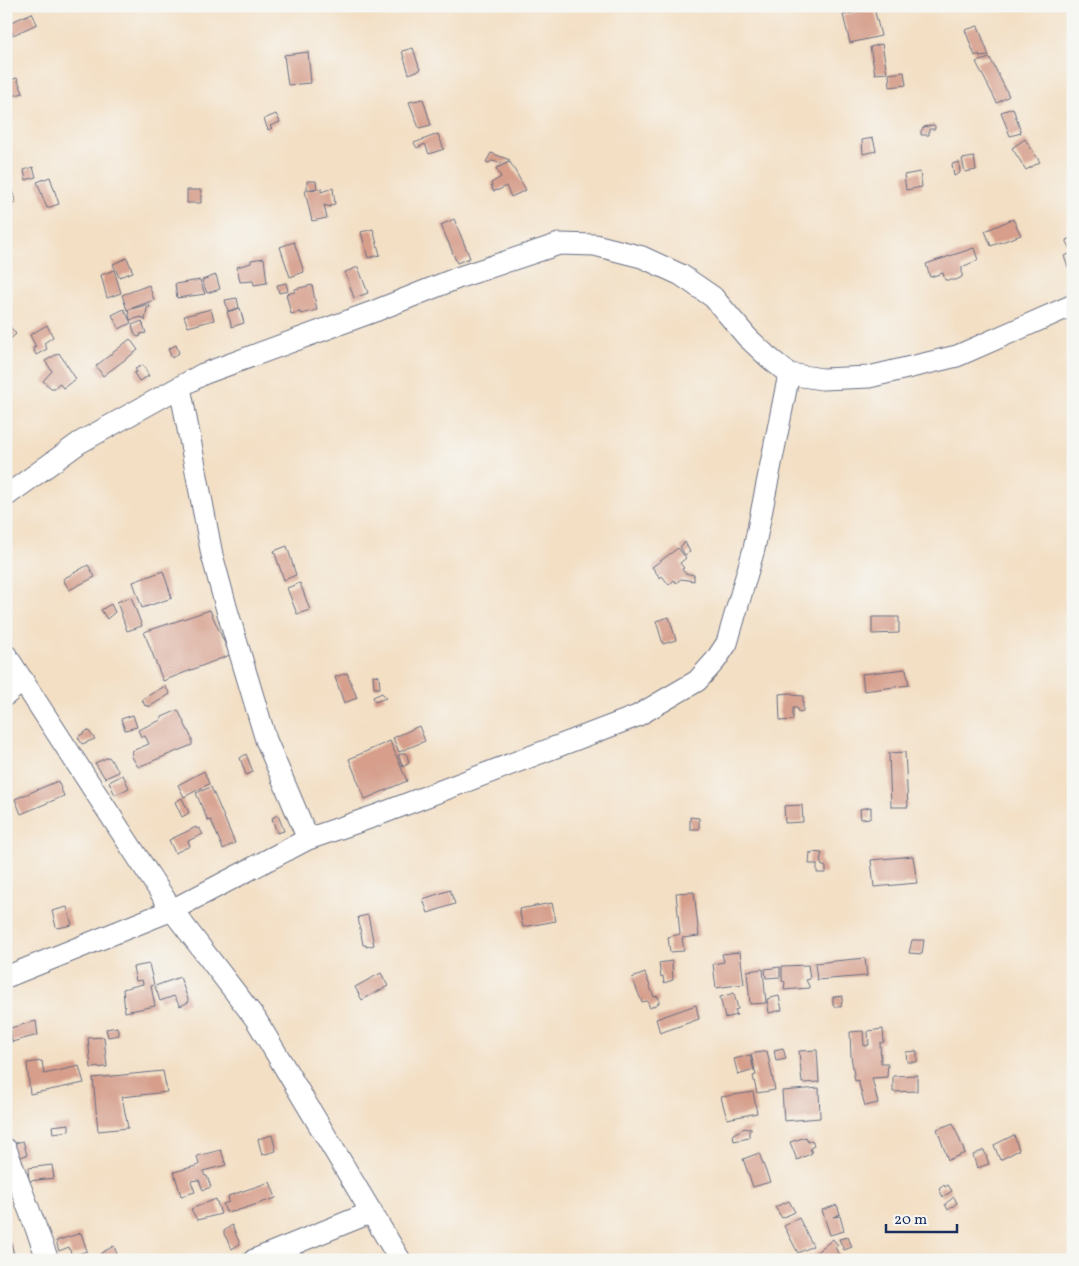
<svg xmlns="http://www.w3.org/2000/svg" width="1079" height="1266" font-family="Vollkorn,serif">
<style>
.building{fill:#d69e8b}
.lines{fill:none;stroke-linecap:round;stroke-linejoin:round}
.minor-casing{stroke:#676d82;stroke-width:23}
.minor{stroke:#fff;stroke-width:21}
</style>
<rect width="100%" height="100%" fill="#f6f6f2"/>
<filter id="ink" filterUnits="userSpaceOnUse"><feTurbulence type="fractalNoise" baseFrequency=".02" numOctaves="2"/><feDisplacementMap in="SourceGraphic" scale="10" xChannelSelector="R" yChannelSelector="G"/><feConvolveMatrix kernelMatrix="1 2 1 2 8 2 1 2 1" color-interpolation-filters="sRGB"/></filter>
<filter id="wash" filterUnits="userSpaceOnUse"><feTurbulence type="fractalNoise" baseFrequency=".0096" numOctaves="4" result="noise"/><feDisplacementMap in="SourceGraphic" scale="20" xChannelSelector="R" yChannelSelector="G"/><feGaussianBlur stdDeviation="1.12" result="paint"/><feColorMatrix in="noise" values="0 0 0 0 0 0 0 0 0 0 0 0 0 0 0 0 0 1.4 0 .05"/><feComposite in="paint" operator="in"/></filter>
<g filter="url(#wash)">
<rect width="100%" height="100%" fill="#f3dfc4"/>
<g id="blocks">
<path class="building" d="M874,8L881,36L850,43L843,15Z
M32,13L37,24L13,35L7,24Z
M978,26L989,56L980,57L979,54L975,56L965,30Z
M6,44L10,57L6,58Z
M882,44L887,73L875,74L870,47Z
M413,48L420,70L409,74L402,51Z
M308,52L311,83L288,85L284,55Z
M990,58L1009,96L997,103L976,62Z
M904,72L906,85L890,87L889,74Z
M17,78L23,93L9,97L6,89V81Z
M423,99L431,125L419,128L409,102Z
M1013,108L1021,133L1010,136L1001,112Z
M276,114L280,122L270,126L272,128L268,130L264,119Z
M933,125L935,126V129H929V135H921V131L924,127Z
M438,134L444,149L429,154L425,144L417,148L414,143Z
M873,138L876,151L863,154L862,140Z
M1025,139L1040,162L1026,170L1012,148Z
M491,153L510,160L504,163L501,162L500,164L497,162L492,161L489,163L486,162Z
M974,157L976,170L965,172L962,159Z
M510,162L526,190L511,197L506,186L499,190L493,191L491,183L501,177L496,168Z
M959,162L960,173L954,176L952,164Z
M33,167L36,177L26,180L24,170Z
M920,172L922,187L906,190L904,175Z
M6,175L16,202L6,205Z
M50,177L59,204L47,208L37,182Z
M307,181H316L317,188L307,190Z
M321,188V192L333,188L335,204L331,205L330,207L324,205L327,218L312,221L305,191Z
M187,190H201V203H187Z
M454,219L470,258L457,263L441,225Z
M1013,219L1021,235L991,246L985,231Z
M373,229L380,255L368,258L361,232Z
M1073,237V247L1071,249L1066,240Z
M294,242L304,272L290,277L280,247Z
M974,248L978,260L962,267V277L956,280H945L943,273L930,277L926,264Z
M1073,253V265L1068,267L1064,256Z
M127,258L133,272L119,277L113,264Z
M264,258L267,283L254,285L253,281L240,282L237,267L251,263V260Z
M358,267L368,293L354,298L345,272Z
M114,270L121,293L107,298L101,275Z
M216,275L220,289L207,293L202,280Z
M200,280L205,294L177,298L175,284Z
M286,283L288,291L279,293L277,285Z
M149,285L154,300L127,310L122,295Z
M312,285L317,310L301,314L300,312L291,314L286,294L295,292V289Z
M237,298L239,308L228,311L225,300Z
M149,304L150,307L147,308L145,321L142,317L130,320L128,310Z
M240,308L244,323L232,327L227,312Z
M124,309L131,323L119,329L112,315Z
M211,309L214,320L188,327L184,316Z
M142,321L146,333L140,334L141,336L138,337L135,335L132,325Z
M6,322L16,334L6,343Z
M47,325L53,337L44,343L47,349L36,355L33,348L36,347L30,335Z
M130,339L138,350L103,376L96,366Z
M176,345L179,353L172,358L168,349Z
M59,353L76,379L63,388L59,383L55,388H51L43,381L52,371L45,361Z
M143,365L149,376L139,381L134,373L137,372L135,369Z
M685,542L690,552L685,555L680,547Z
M287,546L296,575L284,580L274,551Z
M678,548L686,558L680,563L684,568L682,569L685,573L694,575V581L681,579L676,583L674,580L669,585L662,576L660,578L652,567Z
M88,565L95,577L69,590L63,579Z
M163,571L172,598L142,608L133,582Z
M300,583L310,610L297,614L287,588Z
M131,597L142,626L127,631L117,602Z
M111,604L115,612L107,619L101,610Z
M210,610L230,655L163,681L144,632Z
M669,617L676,640L663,644L656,621Z
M872,617H899V633L872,634Z
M906,669L909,685L864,691L862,674Z
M347,673L357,698L344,703L335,677Z
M373,675L379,676L380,688H374Z
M165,686L170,694L149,707L148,705L145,706L142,699Z
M382,693L386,698L375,702L373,697Z
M792,693V695L803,696V711L798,712L797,708H793V720L780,721L779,694Z
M178,710L192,739V745L138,767L131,755L133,754L132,751L149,744L145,736L141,737L138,730L161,720L160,718Z
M133,715L137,727L125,730L121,719Z
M419,726L425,741L399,752L393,738Z
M88,730L95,739L82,744L78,737Z
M390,741L407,781L365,799L349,759Z
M905,752L908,807H891L889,753Z
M405,753L407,755L409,763L403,767L398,755Z
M246,754L253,772L246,775L240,758Z
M109,757L119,772L105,778L95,763Z
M204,771L209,784L184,797L178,785Z
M123,775L129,788L115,795L109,782Z
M58,781L64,796L21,814L15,799Z
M211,787L235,843L223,849L211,820L208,821L196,793Z
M182,798L189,813L182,817L175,802Z
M802,805L803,822L785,823L784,806Z
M871,807V818L861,819L860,809Z
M278,815L284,831L277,833L272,818Z
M690,817L699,818V829H690Z
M196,827L197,829L199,828L203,834L188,841L190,846L175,853L169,840Z
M810,852L812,854V852L822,853L820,860L822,866H825L826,868V873H817V864H809Z
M913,856L917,883L874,887L871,860Z
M450,890L455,904L428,913L423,899Z
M694,892L699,936L682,938L684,951L670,952L668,937L680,934L676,893Z
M552,903L556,921L523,927L519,909Z
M67,907L72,925L58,928L56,927L52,911Z
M368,915L374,945L366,947V945H363L358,917Z
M912,940H924L922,954L909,953Z
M740,952L744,984L716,988L713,964L724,962L722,954Z
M865,958L867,976L817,980L815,963Z
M672,961L673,980L664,983L663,976L661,977L659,963Z
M149,964L154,985L151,986L155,1006L125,1012L123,989L143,984L142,980L136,981L133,967Z
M808,965L810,979L806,980L810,988L784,990L785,982L782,981V966Z
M780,967V977L766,978L765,969Z
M763,969L766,1003L750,1004L747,971Z
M381,973L388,986L362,1000L355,987Z
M645,973L654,997L658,996L659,1000V1003L650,1008L647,1001L642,1002L632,978Z
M180,977L189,1002L180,1006L174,996L160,1001L155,986Z
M734,993L738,1009L735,1010L737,1015L725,1018L720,997Z
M779,996L782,1010L769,1013L767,999Z
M843,996L841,1007L833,1006V997Z
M696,1005L699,1019L660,1033L656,1019Z
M36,1021L38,1035L12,1042L10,1028Z
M117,1027L119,1035L108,1037L106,1029Z
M883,1029L884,1042L880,1043L881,1063H888L887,1077L872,1078L878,1103L865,1106L858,1080L855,1081L851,1056L850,1032L863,1031L864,1046L869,1045L868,1031Z
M104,1037L107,1067L91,1068L88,1038Z
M783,1048L786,1059L776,1061L774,1050Z
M817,1050L819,1082L802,1083L799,1051Z
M767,1051L775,1090L757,1093L753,1076L756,1075L751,1054Z
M917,1051V1062H907L906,1052Z
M750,1055L754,1070L738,1075L734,1059Z
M42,1061L44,1074L79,1066L84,1083L30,1094L27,1063Z
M163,1071L167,1092L122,1097L128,1128L98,1131L93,1078Z
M917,1075V1091L893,1092V1076Z
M819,1088L820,1118L784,1121L782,1091Z
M753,1092L757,1113L727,1119L721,1097Z
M953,1123L965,1153L948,1160L937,1129Z
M69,1124V1131L53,1133L52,1126Z
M745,1128L748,1129L751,1128L752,1129L749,1131V1138L734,1141L733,1134Z
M272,1135L276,1151L262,1155L258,1139Z
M1014,1135L1019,1150L1000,1160L994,1145Z
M806,1137L808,1142L812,1140L814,1146L810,1148L812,1153L797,1160L790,1142Z
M23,1141L27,1155L13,1159L9,1145Z
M221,1150L226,1165L203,1171L205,1176H207L211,1187L203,1190L199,1180L191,1181L195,1192L181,1196L174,1172L199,1165L197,1156Z
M984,1150L989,1164L977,1168L973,1155Z
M759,1153L770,1182L753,1187L743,1159Z
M52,1165L54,1178L29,1181L28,1168Z
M270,1182L276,1198L233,1212L232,1211L226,1212L223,1204L229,1202L228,1196Z
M944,1185L945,1187L948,1185L952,1191L943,1197L939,1189Z
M954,1197L957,1203L948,1210L945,1204Z
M216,1199L221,1214L197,1220L191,1209Z
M789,1201L795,1212L782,1218L775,1207Z
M837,1205L840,1214L833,1217L840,1216L844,1231L830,1235L822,1210Z
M799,1218L813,1246L798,1253L784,1226Z
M232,1225L240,1244L232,1249L224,1234V1231Z
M81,1233L87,1251L72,1256L69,1247L59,1251L56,1241Z
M848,1237L852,1247L844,1250L839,1239Z
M833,1239L838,1245L835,1247L837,1251L844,1260H817L813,1255Z
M11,1242L14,1255L6,1257V1243Z
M114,1246L119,1260H104L101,1253Z
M40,1253L42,1260H31L30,1257Z
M811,1255L814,1260H800Z"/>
</g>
</g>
<g filter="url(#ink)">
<use href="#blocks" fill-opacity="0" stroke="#676d82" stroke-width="1"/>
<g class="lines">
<g class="minor-casing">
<path id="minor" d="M180,387L212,555L227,610L266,740L308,839
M6,496L79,443L203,374L375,311L460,277L559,244L595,245L642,257L681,275L713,297L747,337L768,357L789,374L822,379L869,377L957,356L1073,305
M6,655L172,910L255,1018L400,1260
M6,695L23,680
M6,977L172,910L308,839L375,816L637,716L697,681L715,661L727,643L754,549L789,374
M6,1149L48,1260
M254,1260L372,1212"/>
</g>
<use href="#minor" class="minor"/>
</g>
</g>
<rect width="1079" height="1266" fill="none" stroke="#f6f6f2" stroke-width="25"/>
<path d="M886 1224v8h71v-8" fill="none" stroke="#1b2f5e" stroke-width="2.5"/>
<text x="894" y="1224" font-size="15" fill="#1b2f5e" stroke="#f6f6f2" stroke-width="4" paint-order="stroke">20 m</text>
</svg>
